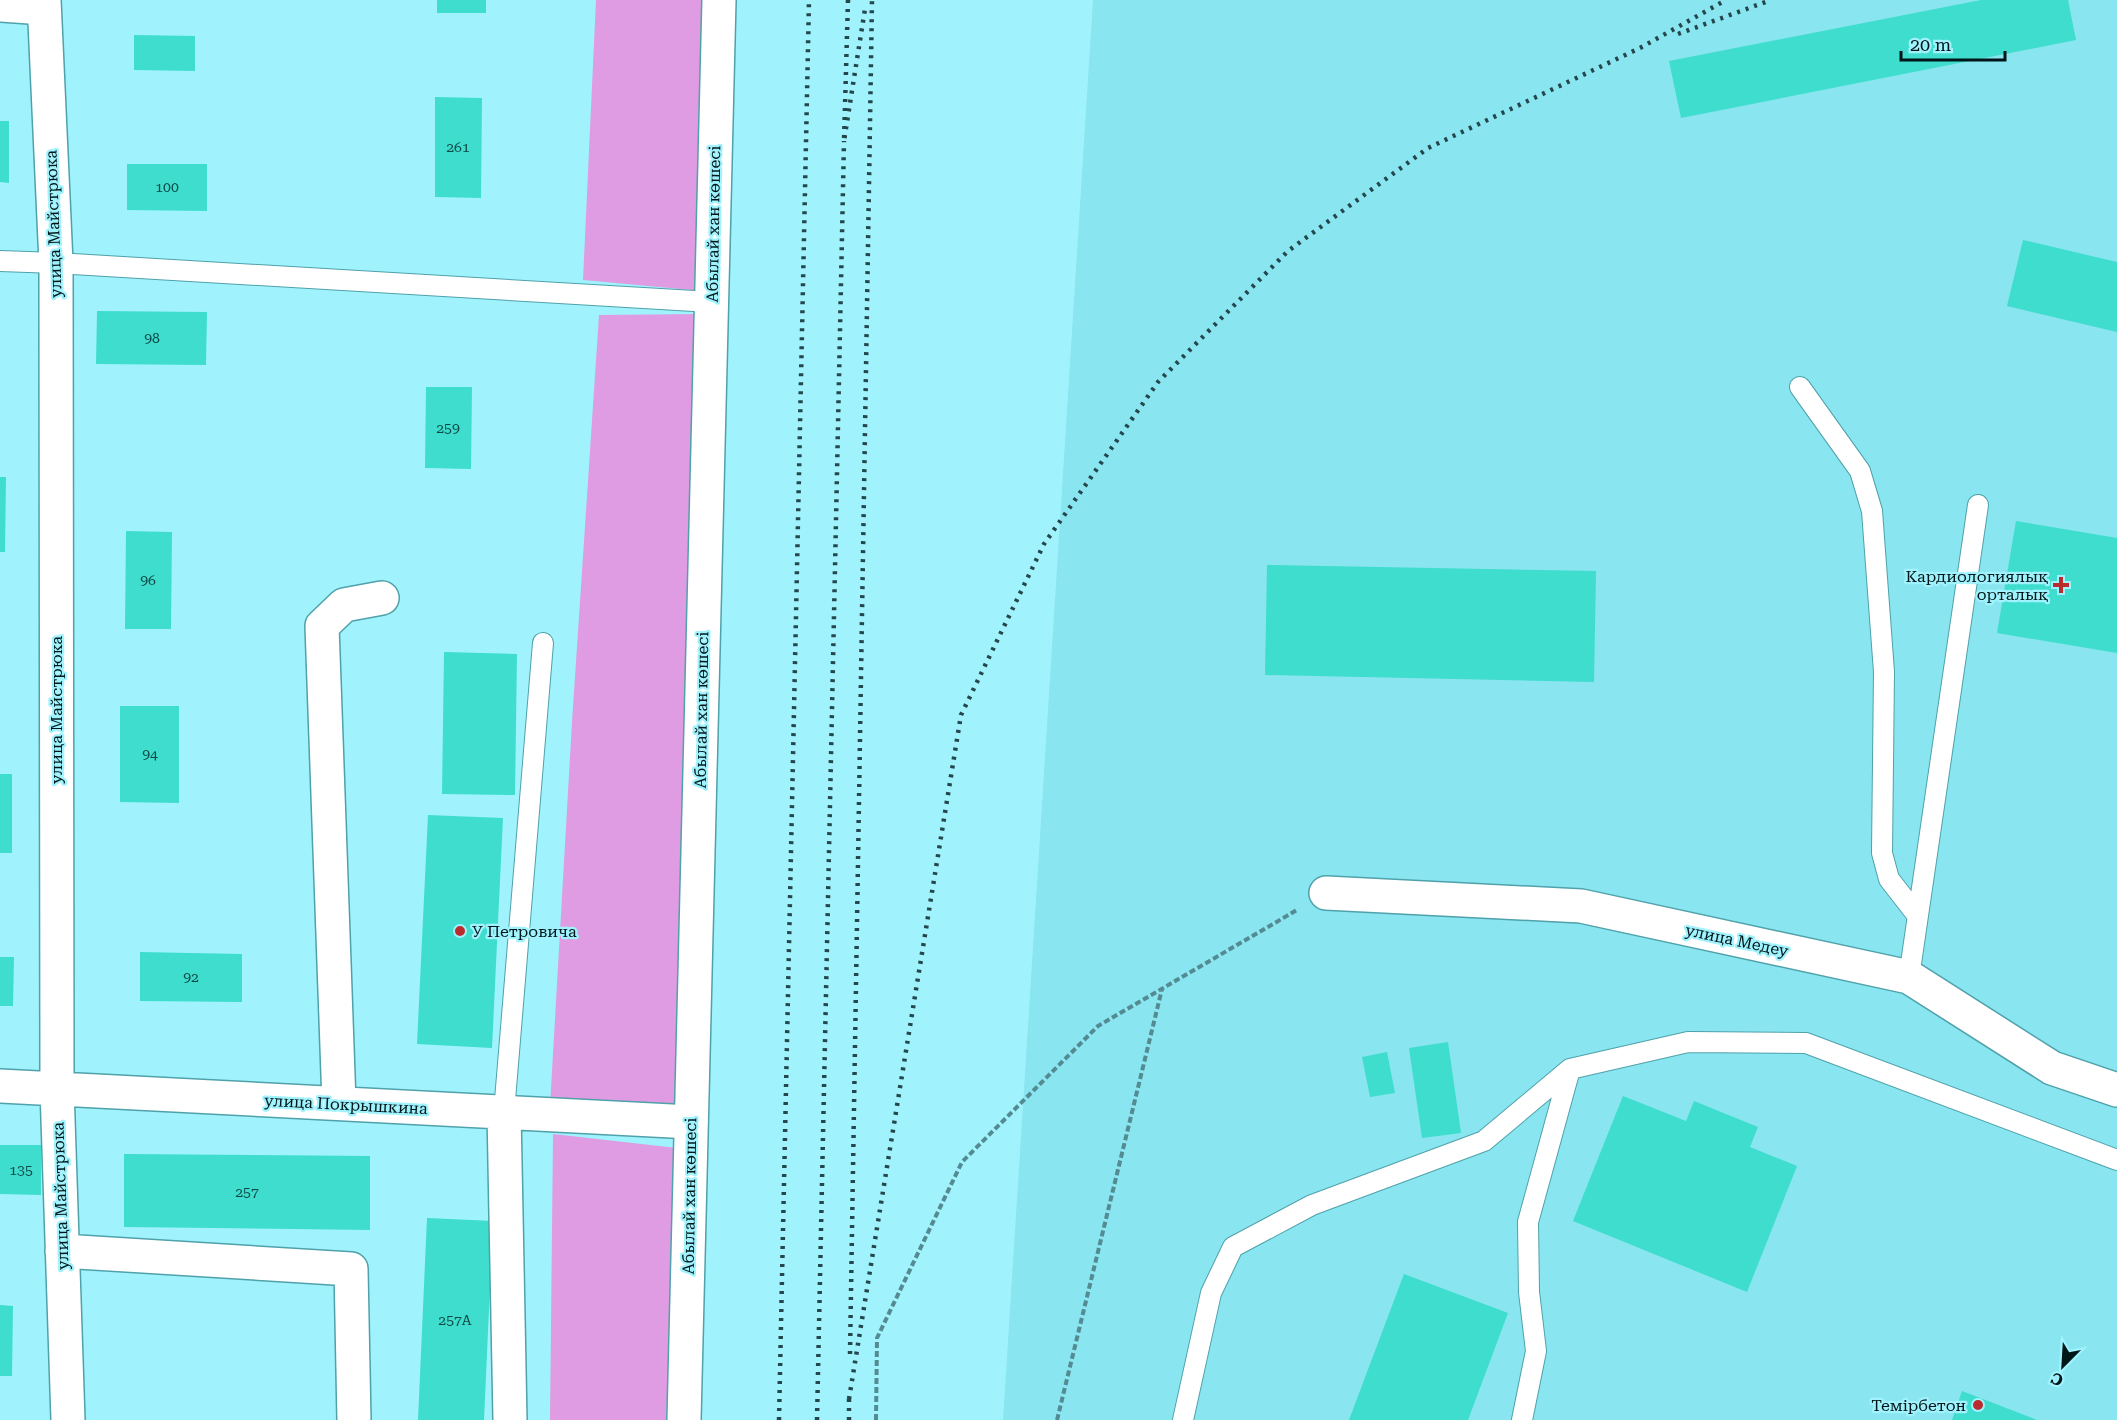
<svg xmlns="http://www.w3.org/2000/svg" width="2117" height="1420" font-family="'Roboto Serif',serif">
<style>
.built{fill:#89e5f0}
.green{fill:#df9ce2}
.building{fill:#3eddcd}
.lines{fill:none;stroke-linecap:round;stroke-linejoin:round}
.service-casing{stroke:#4fa1aa;stroke-width:22}
.minor-casing{stroke:#4fa1aa;stroke-width:36}
.secondary-casing{stroke:#4fa1aa;stroke-width:36}
.path{stroke:#548a91;stroke-width:4;stroke-dasharray:6 3;stroke-linecap:butt}
.service{stroke:#fff;stroke-width:20}
.minor{stroke:#fff;stroke-width:33}
.secondary{stroke:#fff;stroke-width:33}
.rail{stroke:#24474c;stroke-width:4.5;stroke-dasharray:3 6;stroke-linecap:butt}
.poi-dot{fill:#ba2b2e;stroke:#a0f3fd;stroke-width:2}
.labels{text-anchor:middle;stroke-width:4.5;stroke-linejoin:round;paint-order:stroke}
.number-label{font-size:14px;fill:#104846}
.street-label{font-size:16px;fill:#001619;stroke:#a0f3fd}
.poi-label{font-size:16px;fill:#001619;stroke:#a0f3fd;text-anchor:end}
</style>
<rect width="100%" height="100%" fill="#a0f3fd"/>
<path class="built" d="M1093,0H2117V1420H1003Z"/>
<path class="green" d="M596,0H708L702,291L583,280Z
M703,314L684,1108L550,1106L572,722L599,315Z
M553,1134L677,1148L666,1420H550Z"/>
<path class="building" d="M437,0H486V13H437Z
M1981,0H2068L2076,40L1681,118L1669,61Z
M134,35L195,36V71L134,70Z
M435,97L482,98L481,198L435,197Z
M0,121H9V183L0,182Z
M127,164H207V211L127,210Z
M2023,240L2117,262V332L2007,306Z
M97,311L207,312L206,365L96,364Z
M426,387H472L471,469L425,468Z
M0,477H6L5,552H0Z
M2016,521L2117,538V653L1997,633Z
M126,531L172,532L171,629H125Z
M1267,565L1596,571L1594,682L1265,675Z
M444,652L517,654L515,795L442,794Z
M120,706H179V803L120,802Z
M0,774H12V853H0Z
M428,815L503,818L492,1048L417,1044Z
M140,952L242,954V1002L140,1001Z
M0,957H14L13,1006H0Z
M1448,1042L1461,1133L1422,1138L1409,1048Z
M1387,1052L1395,1093L1370,1097L1362,1057Z
M1623,1096L1686,1121L1694,1101L1758,1127L1750,1147L1797,1166L1747,1292L1573,1221Z
M0,1145H41V1195L0,1194Z
M124,1154L370,1156V1230L124,1227Z
M427,1218L493,1221L484,1420H418Z
M1404,1274L1508,1313L1468,1420H1349Z
M0,1305L13,1306L12,1376H0Z
M1962,1391L2037,1420H1952Z"/>
<g class="lines">
<g class="service-casing">
<path id="service" d="M0,261L56,263L711,302
M1800,387L1860,471L1872,511L1884,672L1882,853L1889,879L1917,915
M1909,977L1978,505
M504,1112L543,643
M1183,1420L1211,1293L1233,1247L1312,1205L1484,1141L1570,1069L1688,1042L1806,1043L2117,1160
M1522,1420L1536,1351L1529,1292L1528,1222L1570,1069"/>
</g>
<g class="minor-casing">
<path id="minor" d="M44,0L56,263L57,1089L68,1420
M0,5L44,8
M1326,893L1581,906L1909,977L2052,1068L2117,1090
M0,1086L691,1122
M339,1103L322,626L344,605L382,598
M504,1112L510,1420
M62,1251L351,1269L354,1420"/>
</g>
<g class="secondary-casing">
<path id="secondary" d="M684,1420L719,0"/>
</g>
<path class="path" d="M876,1420L877,1338L962,1162L1098,1026L1297,910
M1057,1420L1162,989"/>
<use href="#service" class="service"/>
<use href="#minor" class="minor"/>
<use href="#secondary" class="secondary"/>
<path class="rail" d="M848,0L844,141L865,9
M1678,34L1771,0
M850,1354L872,0
M849,1399L961,715L1044,544L1158,382L1288,251L1428,148L1640,48L1726,0
M779,1420L809,0
M817,1420L844,141
M849,1420V1393"/>
</g>
<g class="poi-dot">
<path d="M2058 576h6v6h6v6h-6v6h-6v-6h-6v-6h6z"/>
<circle cx="460" cy="931" r="6"/>
<circle cx="1978" cy="1405" r="6"/>
</g>
<g class="labels">
<g class="number-label">
<text x="458" y="152">261</text>
<text x="167" y="192">100</text>
<text x="152" y="343">98</text>
<text x="448" y="433">259</text>
<text x="148" y="585">96</text>
<text x="150" y="759">94</text>
<text x="191" y="982">92</text>
<text x="21" y="1175">135</text>
<text x="247" y="1197">257</text>
<text x="455" y="1325">257А</text>
</g>
<g class="street-label">
<text transform="translate(53 224) rotate(-92)" y="6">улица Майстрюка</text>
<text transform="translate(713 224) rotate(-89)" y="6">Абылай хан көшесі</text>
<text transform="translate(56 710) rotate(-90)" y="6">улица Майстрюка</text>
<text transform="translate(701 710) rotate(-89)" y="6">Абылай хан көшесі</text>
<text transform="translate(1737 940) rotate(12)" y="6">улица Медеу</text>
<text transform="translate(346 1104) rotate(3)" y="6">улица Покрышкина</text>
<text transform="translate(60 1196) rotate(-92)" y="6">улица Майстрюка</text>
<text transform="translate(689 1196) rotate(-89)" y="6">Абылай хан көшесі</text>
</g>
<g class="poi-label">
<text x="2048" y="582">Кардиологиялық<tspan x="2048" dy="18">орталық</tspan></text>
<text x="472" y="937" text-anchor="start">У Петровича</text>
<text x="1966" y="1411">Темірбетон</text>
</g>
</g>
<g transform="translate(2063 1366) rotate(204)" stroke="#a0f3fd" stroke-width="4.5" paint-order="stroke">
<path d="M0-4.5L10 22L0 15L-10 22Z" fill="#001619"/>
<text y="-9" font-size="16" font-weight="bold" text-anchor="middle" fill="#001619">С</text>
</g>
<path d="M1901 51v9h104v-9" fill="none" stroke="#001619" stroke-width="3"/>
<text x="1910" y="51" font-size="18" fill="#001619" stroke="#a0f3fd" stroke-width="4.5" paint-order="stroke">20 m</text>
</svg>
